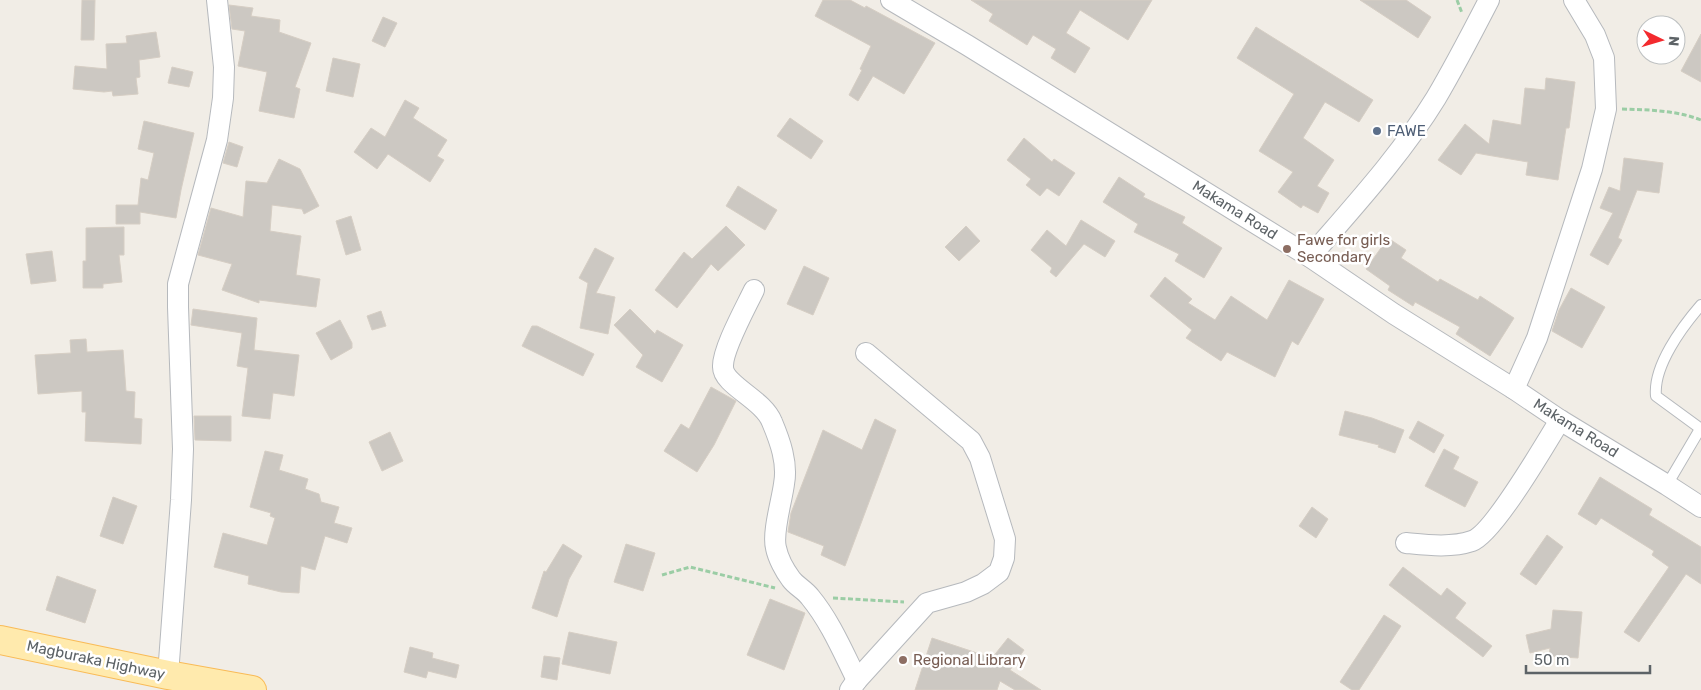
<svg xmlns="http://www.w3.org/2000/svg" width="1701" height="690" font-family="Rubik,sans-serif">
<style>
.building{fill:#ccc8c2;stroke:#d6cec4}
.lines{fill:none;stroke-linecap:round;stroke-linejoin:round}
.service-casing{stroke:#b6b9bd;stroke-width:12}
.minor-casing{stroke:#b6b9bd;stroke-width:22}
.primary-casing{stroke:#f9bb57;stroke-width:30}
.path{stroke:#9bcda5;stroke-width:3;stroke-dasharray:5 2.5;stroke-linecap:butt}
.service{stroke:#fff;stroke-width:10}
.minor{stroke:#fff;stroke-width:20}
.primary{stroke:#ffeaad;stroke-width:28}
.service-dot{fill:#5c6f8a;stroke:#fff;stroke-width:2}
.education-dot{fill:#8d6e63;stroke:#fff;stroke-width:2}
.labels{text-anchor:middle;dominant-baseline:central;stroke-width:5;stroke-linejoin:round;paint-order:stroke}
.service-label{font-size:15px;fill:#4e5e75;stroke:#fff;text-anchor:start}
.street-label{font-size:15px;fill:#5d6367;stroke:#fff}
.education-label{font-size:15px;fill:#785e54;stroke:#fff;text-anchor:start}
</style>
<rect width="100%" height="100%" fill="#f1ede6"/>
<g class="building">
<polygon points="82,0 95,0 94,40 81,40"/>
<polygon points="823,0 850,0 865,8 866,6 935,43 904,94 873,76 858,101 849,95 862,70 860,69 871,46 815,16"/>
<polygon points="971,0 1152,0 1128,40 1080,10 1066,33 1090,48 1075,73 1051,58 1056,49 1033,35 1027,45 989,21 993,14"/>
<polygon points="1360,0 1406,0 1431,17 1418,38"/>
<polygon points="229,5 253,8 251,16 280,20 279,32 311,43 295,87 300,89 294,118 259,111 267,72 238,66 245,31 232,29"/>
<polygon points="383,17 397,23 385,47 372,41"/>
<polygon points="1256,27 1373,100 1359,122 1325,102 1303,138 1334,160 1317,186 1329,193 1318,213 1303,205 1301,208 1278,192 1293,172 1259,151 1294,94 1237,58"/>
<polygon points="156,32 160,57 139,60 140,77 136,78 138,94 113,96 112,91 104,92 73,89 75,66 107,69 106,44 127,43 126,36"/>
<polygon points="1701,34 1701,82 1681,71"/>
<polygon points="333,58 360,64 353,97 326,91"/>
<polygon points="172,67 193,72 189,87 168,83"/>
<polygon points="1546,78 1575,82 1569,128 1566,128 1558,180 1526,175 1528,162 1487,155 1476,153 1461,175 1438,160 1465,124 1489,144 1493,120 1521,125 1525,88 1545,90"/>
<polygon points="405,100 419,108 413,118 447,140 437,156 444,160 430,182 388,154 377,169 354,152 371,128 385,137"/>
<polygon points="790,118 823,141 811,159 777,136"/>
<polygon points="144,121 194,133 181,190 176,218 140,212 140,224 116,224 116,205 138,205 141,178 148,180 154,153 138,149"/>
<polygon points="1024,138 1052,162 1054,159 1075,173 1059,196 1047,188 1040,196 1026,185 1031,179 1007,160"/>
<polygon points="229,142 243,147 237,167 223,163"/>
<polygon points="1624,158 1663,163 1659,193 1637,190 1618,238 1622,240 1608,265 1590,255 1613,213 1600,208 1609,187 1620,191"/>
<polygon points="279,159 300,169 319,206 304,214 302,209 272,205 270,231 301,236 296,275 320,279 316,307 259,300 259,303 222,290 232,264 198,255 211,208 243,217 246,181 267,183"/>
<polygon points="1119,177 1145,194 1143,197 1185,217 1182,223 1222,248 1204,278 1175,261 1179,254 1134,232 1138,224 1103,202"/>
<polygon points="738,186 777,210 765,230 726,206"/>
<polygon points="351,216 361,250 346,255 336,221"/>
<polygon points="1081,220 1115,241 1105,257 1084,244 1056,277 1050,272 1052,268 1031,250 1047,230 1066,246"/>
<polygon points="726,226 745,245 718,271 711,264 677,308 655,290 684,252 692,259"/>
<polygon points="966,226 980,241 959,261 945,247"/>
<polygon points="124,227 124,255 119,255 122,282 103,284 103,288 83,288 83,261 86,261 86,228"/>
<polygon points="1388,238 1406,250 1401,258 1438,282 1440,279 1478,300 1480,296 1514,318 1490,356 1456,334 1460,327 1415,302 1413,306 1388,290 1390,286 1366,269"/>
<polygon points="595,248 614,258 596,293 615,297 608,334 580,328 588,283 579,278"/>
<polygon points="52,251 56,281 31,284 26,254"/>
<polygon points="804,266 829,278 813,315 787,304"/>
<polygon points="1165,277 1192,299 1188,303 1215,320 1231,296 1267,320 1289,280 1324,299 1298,345 1292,341 1275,377 1227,352 1221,361 1186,338 1192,330 1150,296"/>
<polygon points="1571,288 1605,307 1582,348 1552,331 1559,310"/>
<polygon points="193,309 257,318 254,350 299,355 294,396 273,393 270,419 242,416 248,368 237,366 242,333 191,325"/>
<polygon points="630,309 655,334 657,330 683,345 662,382 636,367 643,355 614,325"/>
<polygon points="381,311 386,326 372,330 367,316"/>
<polygon points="340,320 352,343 352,348 331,360 316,333"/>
<polygon points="532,326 537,326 594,354 583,376 522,346"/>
<polygon points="86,339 87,352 123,350 126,391 135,392 134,418 142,419 141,444 85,441 86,412 82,412 82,391 38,394 35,355 71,353 70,340"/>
<polygon points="711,387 736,401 714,445 697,472 664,451 681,424 689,429"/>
<polygon points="1345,411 1372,418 1404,430 1395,453 1378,447 1379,445 1339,435"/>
<polygon points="194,416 231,416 231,441 195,440"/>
<polygon points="875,419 896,430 845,566 821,555 824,546 788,532 791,513 823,430 862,450"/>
<polygon points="1418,421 1444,435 1434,453 1409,438"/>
<polygon points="390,432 403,461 382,471 369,442"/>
<polygon points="1444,449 1459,457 1453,469 1478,482 1465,507 1425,486"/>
<polygon points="265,451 283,455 279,470 308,479 305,489 319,494 321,502 339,507 334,523 352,528 347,543 325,536 315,570 301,566 299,593 281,592 248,584 249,576 214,567 223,533 267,545 275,518 270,516 271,513 250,507"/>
<polygon points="1600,477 1652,509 1649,515 1701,547 1701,584 1686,574 1639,642 1624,632 1669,567 1652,555 1654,551 1601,518 1596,525 1578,514"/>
<polygon points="113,497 137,506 123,544 100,536"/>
<polygon points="1312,507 1328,519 1316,538 1299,526"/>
<polygon points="1547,535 1563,547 1536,585 1520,574"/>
<polygon points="563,544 582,556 569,579 557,617 532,608 544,571 546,572"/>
<polygon points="626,544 655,553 643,591 614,582"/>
<polygon points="1403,567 1441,596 1447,588 1466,603 1455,618 1492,646 1483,657 1389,585"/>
<polygon points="57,576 96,590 85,623 46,610"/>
<polygon points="770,599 805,613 784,670 747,655"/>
<polygon points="1553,610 1582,612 1578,658 1549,656 1550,648 1530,653 1526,635 1551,629"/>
<polygon points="1384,615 1401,626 1359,690 1352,690 1340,682"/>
<polygon points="569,632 617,642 610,674 562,664"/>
<polygon points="932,638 992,658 1008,638 1024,650 1010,670 1041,690 1015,690 1000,681 997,690 915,690"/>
<polygon points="410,647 433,653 432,658 459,665 456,678 428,671 426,678 404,672"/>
<polygon points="544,656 560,658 557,680 541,677"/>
</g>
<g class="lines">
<g class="service-casing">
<g id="service">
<path d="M1701,305c-19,22 -48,61 -45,91l45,33"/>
<polyline points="1667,485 1700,429"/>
</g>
</g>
<g class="minor-casing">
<g id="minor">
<polyline points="891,0 967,45 1310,257 1394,314 1514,389 1560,420 1667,485 1701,507"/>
<path d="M1310,257c44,-51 91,-102 126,-159 19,-32 36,-65 53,-98"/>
<path d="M754,290c-8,17 -32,60 -31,77 0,18 40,32 49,55 8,19 16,41 12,62 -2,16 -12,49 -8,64 2,10 9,23 15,31 5,7 14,11 19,18 20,24 33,55 47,83"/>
<polyline points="1514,389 1537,338 1592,169 1606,109 1604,58 1595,35 1574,0"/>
<path d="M1406,543c21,2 45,5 66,-2 21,-7 74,-98 88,-121"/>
<polyline points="168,675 181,500 183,449 178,307 178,284 217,140 223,98 224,67 217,0"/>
<polyline points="850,690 857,680 927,603 966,592 983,584 999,572 1004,558 1005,539 980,458 971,441 866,353"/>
</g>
</g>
<g class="primary-casing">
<polyline id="primary" points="0,640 168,675 252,690"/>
</g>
<g class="path">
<polyline points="1457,0 1462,13"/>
<path d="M1622,109c27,1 53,1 79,11"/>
<polyline points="662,575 690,567 775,588"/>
<polyline points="833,598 904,602"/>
</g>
<use href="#service" class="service"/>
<use href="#minor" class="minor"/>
<use href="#primary" class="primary"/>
</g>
<circle class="service-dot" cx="1377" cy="131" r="5"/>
<g class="education-dot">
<circle cx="1287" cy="249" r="5"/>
<circle cx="903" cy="660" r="5"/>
</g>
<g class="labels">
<g class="service-label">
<text x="1387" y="131">FAWE</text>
</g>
<g class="street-label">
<text transform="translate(1235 210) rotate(32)">Makama Road</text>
<text transform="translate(1576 428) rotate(32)">Makama Road</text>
<text transform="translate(96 660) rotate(12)">Magburaka Highway</text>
</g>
<g class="education-label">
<text x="1297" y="240">Fawe for girls<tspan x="1297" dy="17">Secondary</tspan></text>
<text x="913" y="660">Regional Library</text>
</g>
</g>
<g transform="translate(1661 40) rotate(95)"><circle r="24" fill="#ffffff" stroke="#bec1c2"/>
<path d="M0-4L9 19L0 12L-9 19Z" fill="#f32a2e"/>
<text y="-8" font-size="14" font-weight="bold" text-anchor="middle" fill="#5d6367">N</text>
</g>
<path d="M1526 665v8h124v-8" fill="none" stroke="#5d6367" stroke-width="2.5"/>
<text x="1534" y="665" font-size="15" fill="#5d6367" stroke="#ffffff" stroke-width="4" paint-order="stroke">50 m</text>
</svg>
